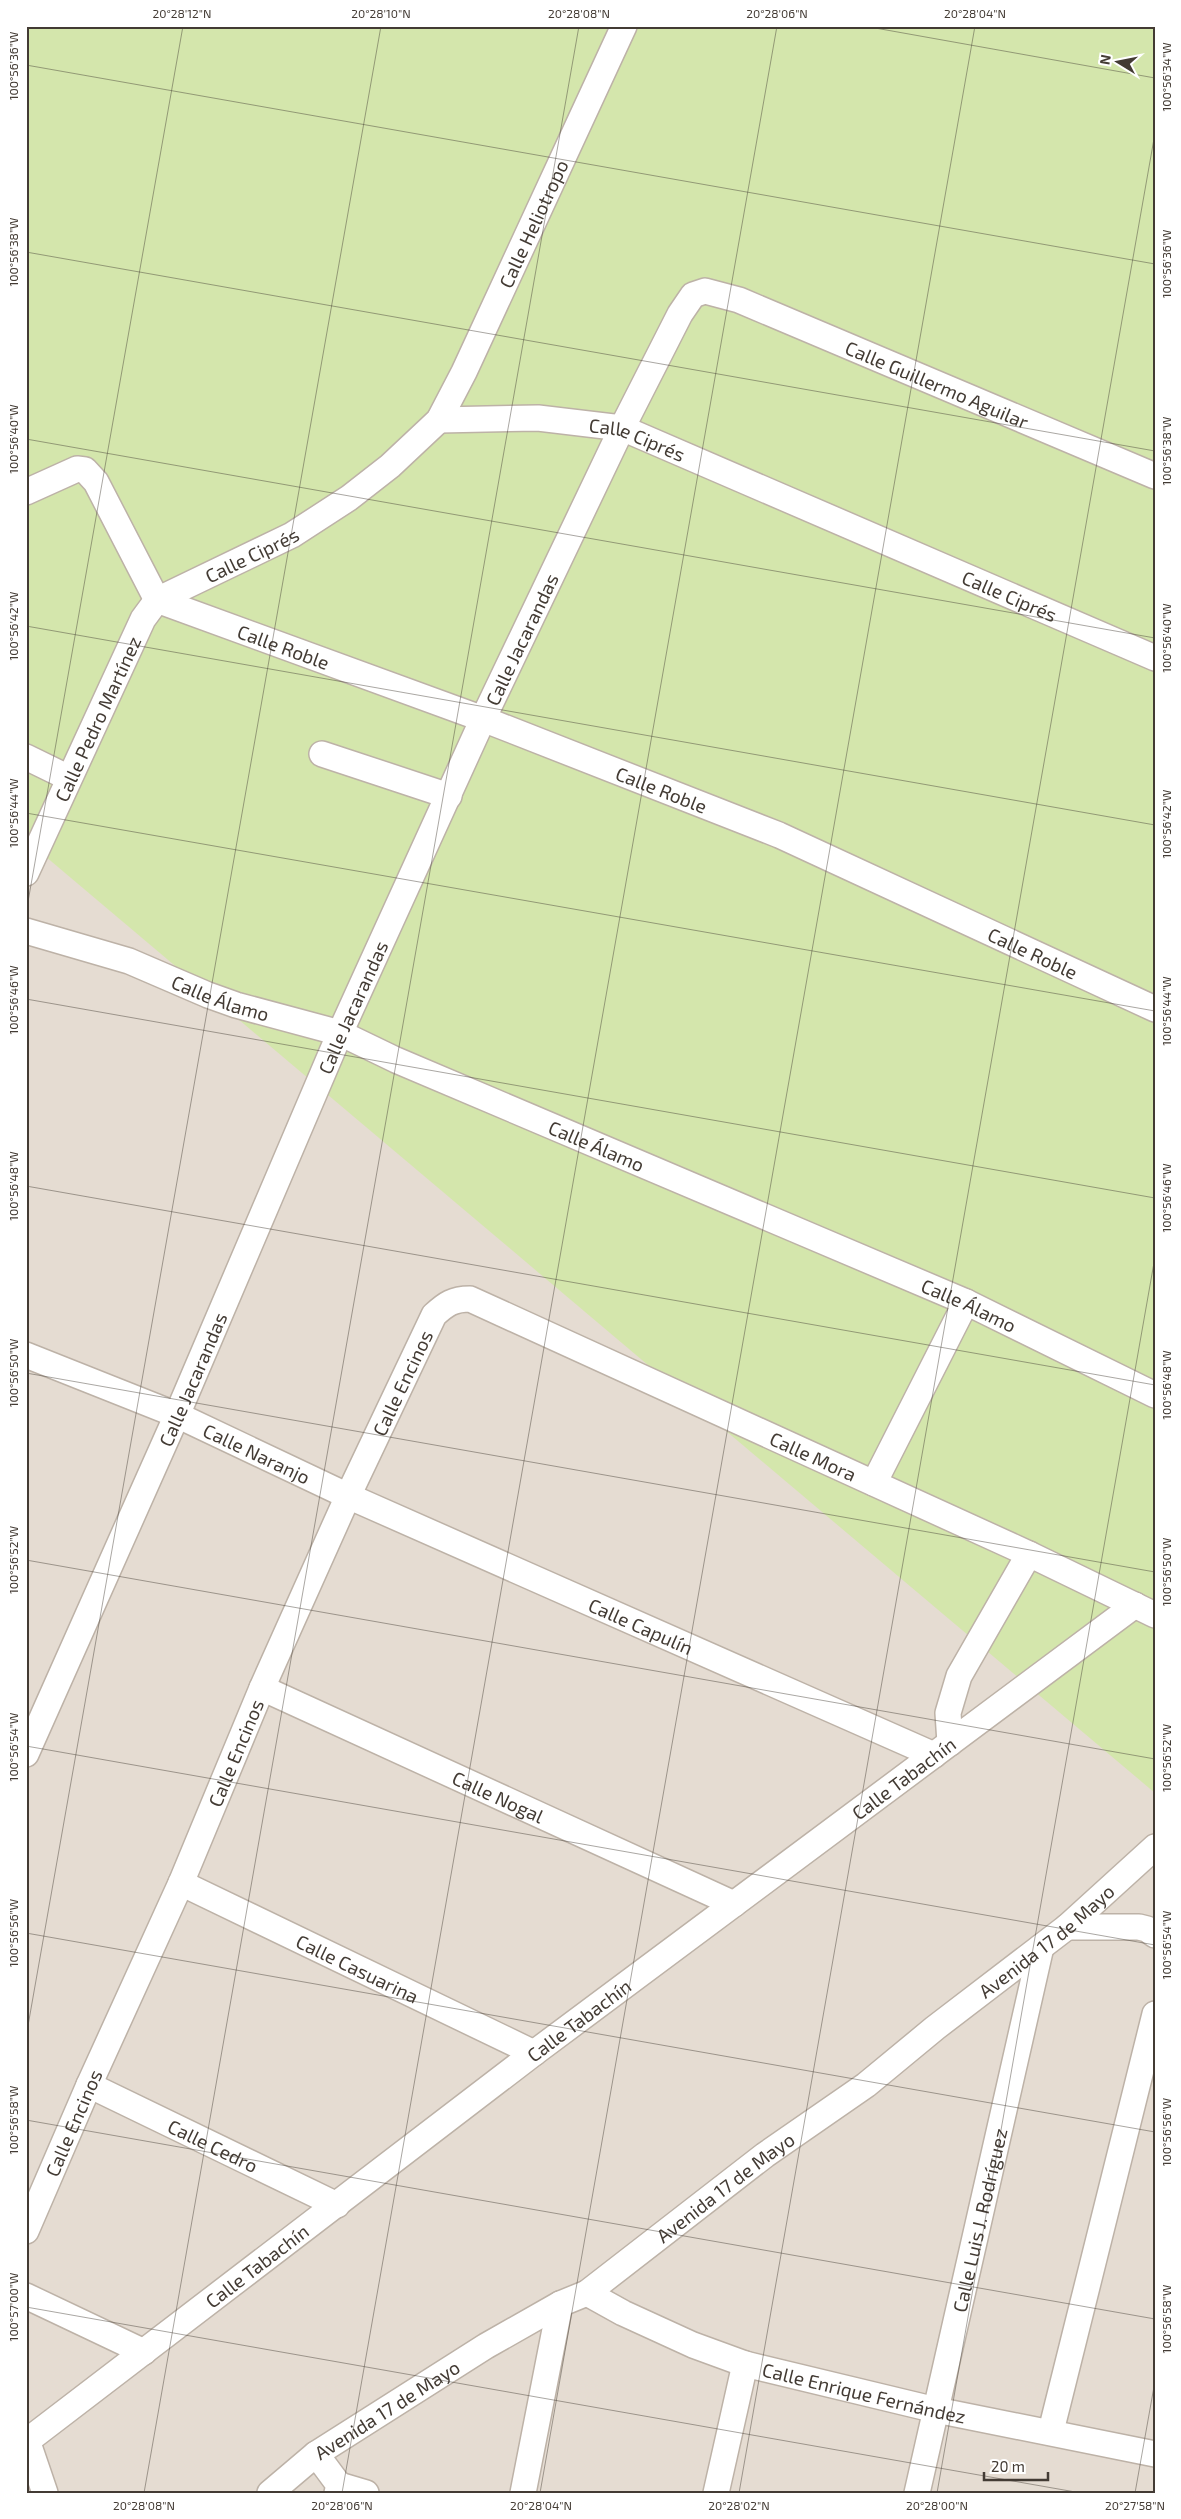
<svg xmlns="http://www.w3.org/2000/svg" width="1181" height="2519" font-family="'Exo 2',sans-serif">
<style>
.residential{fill:#e5dcd2}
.green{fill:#d4e6ac}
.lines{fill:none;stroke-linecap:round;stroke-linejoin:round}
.minor-casing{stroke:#bdb2a7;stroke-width:28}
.minor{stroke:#fff;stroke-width:25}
.ticks{fill:none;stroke:#433b34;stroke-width:1;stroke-opacity:0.45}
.labels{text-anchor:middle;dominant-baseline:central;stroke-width:4;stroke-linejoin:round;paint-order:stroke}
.street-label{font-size:19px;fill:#433b34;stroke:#fff}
.neatline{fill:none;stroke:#433b34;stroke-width:2}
.ticks-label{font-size:12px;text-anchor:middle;fill:#433b34}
</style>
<rect width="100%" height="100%" fill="#f2ebe4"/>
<polygon class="residential" points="1155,329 1155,2493 26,2493 26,343"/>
<polygon class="green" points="26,26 1155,26 1155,1793 26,840"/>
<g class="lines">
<g class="minor-casing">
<g id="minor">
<path id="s1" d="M439,420l99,-2 84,10 533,230"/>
<path id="s2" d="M26,492l51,-23 8,1 11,12 61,118 326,119 296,116 376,174"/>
<polyline points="322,754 449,796"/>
<polyline points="26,757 69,778"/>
<path id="s3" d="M26,873l117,-254 14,-19 135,-65 57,-37 41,-32 49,-46 25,-48 160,-346"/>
<path id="s4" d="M26,931l103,30 79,34 28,10 104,28 56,27 570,242 189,93"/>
<path id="s5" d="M26,1355l151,60 171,81 586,259"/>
<polyline points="874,1483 966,1302"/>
<path id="s6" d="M262,1688l472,216"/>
<polyline points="950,1743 948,1713 959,1676 1029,1554"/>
<path id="s7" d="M26,1754l151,-339 163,-382 143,-314 139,-291 58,-114 13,-19 12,-4 34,9 416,176"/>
<path id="s8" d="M181,1883l353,170"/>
<polyline points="1067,1927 1139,1927 1147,1929 1155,1935"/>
<path id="s9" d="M89,2085l248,120"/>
<path id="s10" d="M26,2231l63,-146 92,-202 81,-195 86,-192 86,-181c12,-11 19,-16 36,-16l559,255 126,61"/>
<path id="s11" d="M587,2293l36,20 70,32 52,19 191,46 219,44"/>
<polyline points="26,2296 144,2352"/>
<polyline points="1051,2431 1155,2014"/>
<polyline points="26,2437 45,2493"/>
<path id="s12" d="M27,2441l507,-388 601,-448"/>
<polyline points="316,2454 339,2485 337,2493"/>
<polyline points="339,2485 366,2493"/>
<path id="s13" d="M270,2493l46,-39 170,-108 74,-42 27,-11 178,-138 101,-70 69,-57 132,-101 88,-80"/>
<polyline points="523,2493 560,2304"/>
<polyline points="716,2493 745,2364"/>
<path id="s14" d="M917,2493l124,-546"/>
</g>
</g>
<use href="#minor" class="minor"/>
</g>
<path class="ticks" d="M864,26l291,52M26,65l1129,199M26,252l1129,199M26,439l1129,199M26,626l1129,199M26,813l1129,198M26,913l157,-887M26,999l1129,199M26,1186l1129,199M26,1373l1129,199M26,1560l1129,199M26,1746l1129,199M26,1933l1129,199M26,2037l355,-2011M26,2120l1129,199M26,2307l1055,186M144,2493l435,-2467M342,2493l435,-2467M540,2493l435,-2467M739,2493l416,-2360M937,2493l218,-1236M1135,2493l20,-112"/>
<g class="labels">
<g class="street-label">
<text stroke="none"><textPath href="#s3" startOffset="858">Calle Heliotropo</textPath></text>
<text stroke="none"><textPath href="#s7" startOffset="1868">Calle Guillermo Aguilar</textPath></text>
<text stroke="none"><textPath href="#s1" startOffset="201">Calle Ciprés</textPath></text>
<text stroke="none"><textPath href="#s3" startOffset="408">Calle Ciprés</textPath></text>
<text stroke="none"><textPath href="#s1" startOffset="606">Calle Ciprés</textPath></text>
<text stroke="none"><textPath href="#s7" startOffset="1220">Calle Jacarandas</textPath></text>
<text stroke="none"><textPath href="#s2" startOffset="348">Calle Roble</textPath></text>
<text stroke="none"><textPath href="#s3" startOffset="170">Calle Pedro Martínez</textPath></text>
<text stroke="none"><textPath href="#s2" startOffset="752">Calle Roble</textPath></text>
<text stroke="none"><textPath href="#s2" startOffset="1158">Calle Roble</textPath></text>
<text stroke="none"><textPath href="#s4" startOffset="206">Calle Álamo</textPath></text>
<text stroke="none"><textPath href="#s7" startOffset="815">Calle Jacarandas</textPath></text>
<text stroke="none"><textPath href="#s4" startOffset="611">Calle Álamo</textPath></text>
<text stroke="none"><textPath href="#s4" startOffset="1016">Calle Álamo</textPath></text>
<text stroke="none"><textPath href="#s7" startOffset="410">Calle Jacarandas</textPath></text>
<text stroke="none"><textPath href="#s10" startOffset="928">Calle Encinos</textPath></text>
<text stroke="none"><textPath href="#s5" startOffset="251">Calle Naranjo</textPath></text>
<text stroke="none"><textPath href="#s10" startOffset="1421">Calle Mora</textPath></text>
<text stroke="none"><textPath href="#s5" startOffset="672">Calle Capulín</textPath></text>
<text stroke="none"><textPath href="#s10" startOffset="522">Calle Encinos</textPath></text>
<text stroke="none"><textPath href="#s12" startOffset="1099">Calle Tabachín</textPath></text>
<text stroke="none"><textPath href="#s6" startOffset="260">Calle Nogal</textPath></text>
<text stroke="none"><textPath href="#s13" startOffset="955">Avenida 17 de Mayo</textPath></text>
<text stroke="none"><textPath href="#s8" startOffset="196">Calle Casuarina</textPath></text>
<text stroke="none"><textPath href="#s12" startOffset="694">Calle Tabachín</textPath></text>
<text stroke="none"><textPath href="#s10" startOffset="118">Calle Encinos</textPath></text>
<text stroke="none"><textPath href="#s9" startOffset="138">Calle Cedro</textPath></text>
<text stroke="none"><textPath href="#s13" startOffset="550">Avenida 17 de Mayo</textPath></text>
<text stroke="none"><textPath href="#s14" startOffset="280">Calle Luis J. Rodríguez</textPath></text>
<text stroke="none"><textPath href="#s12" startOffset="289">Calle Tabachín</textPath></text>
<text stroke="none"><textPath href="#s11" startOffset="296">Calle Enrique Fernández</textPath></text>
<text stroke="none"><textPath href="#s13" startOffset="144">Avenida 17 de Mayo</textPath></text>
</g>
</g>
<rect width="1181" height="2519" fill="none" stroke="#ffffff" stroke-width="55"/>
<g transform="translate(1118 62) rotate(280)" stroke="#ffffff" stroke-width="4" paint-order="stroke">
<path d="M0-4L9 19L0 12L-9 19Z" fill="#433b34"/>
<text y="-8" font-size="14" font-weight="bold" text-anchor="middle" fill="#433b34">N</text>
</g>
<path d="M984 2472v8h64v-8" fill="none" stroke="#433b34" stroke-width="2.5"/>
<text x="991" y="2472" font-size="15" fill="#433b34" stroke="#ffffff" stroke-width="4" paint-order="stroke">20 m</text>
<rect x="28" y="28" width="1126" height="2464" class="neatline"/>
<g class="ticks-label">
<text x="182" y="18">20°28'12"N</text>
<text x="381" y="18">20°28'10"N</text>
<text x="579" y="18">20°28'08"N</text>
<text x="777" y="18">20°28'06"N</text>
<text x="975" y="18">20°28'04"N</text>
<text transform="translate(14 66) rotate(-90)" y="4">100°56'36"W</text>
<text transform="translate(1167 77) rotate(-90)" y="4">100°56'34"W</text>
<text transform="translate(14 252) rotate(-90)" y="4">100°56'38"W</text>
<text transform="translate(1167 264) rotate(-90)" y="4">100°56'36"W</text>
<text transform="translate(14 439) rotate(-90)" y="4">100°56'40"W</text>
<text transform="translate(1167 451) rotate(-90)" y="4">100°56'38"W</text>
<text transform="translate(14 626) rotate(-90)" y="4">100°56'42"W</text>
<text transform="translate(1167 638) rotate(-90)" y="4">100°56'40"W</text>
<text transform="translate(14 813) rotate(-90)" y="4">100°56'44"W</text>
<text transform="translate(1167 824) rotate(-90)" y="4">100°56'42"W</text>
<text transform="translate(14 1000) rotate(-90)" y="4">100°56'46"W</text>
<text transform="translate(1167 1011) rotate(-90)" y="4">100°56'44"W</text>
<text transform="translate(14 1186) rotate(-90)" y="4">100°56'48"W</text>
<text transform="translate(1167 1198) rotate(-90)" y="4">100°56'46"W</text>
<text transform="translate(14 1373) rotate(-90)" y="4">100°56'50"W</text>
<text transform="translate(1167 1385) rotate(-90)" y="4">100°56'48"W</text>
<text transform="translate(14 1560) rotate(-90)" y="4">100°56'52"W</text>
<text transform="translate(1167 1572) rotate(-90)" y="4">100°56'50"W</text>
<text transform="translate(14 1747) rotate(-90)" y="4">100°56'54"W</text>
<text transform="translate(1167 1758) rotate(-90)" y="4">100°56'52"W</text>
<text transform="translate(14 1933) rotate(-90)" y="4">100°56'56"W</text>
<text transform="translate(1167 1945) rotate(-90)" y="4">100°56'54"W</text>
<text transform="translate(14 2120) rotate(-90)" y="4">100°56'58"W</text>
<text transform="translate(1167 2132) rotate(-90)" y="4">100°56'56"W</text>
<text transform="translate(14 2307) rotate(-90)" y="4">100°57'00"W</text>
<text transform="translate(1167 2319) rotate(-90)" y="4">100°56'58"W</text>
<text x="144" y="2510">20°28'08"N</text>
<text x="342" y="2510">20°28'06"N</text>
<text x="541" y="2510">20°28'04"N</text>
<text x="739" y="2510">20°28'02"N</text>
<text x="937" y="2510">20°28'00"N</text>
<text x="1135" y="2510">20°27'58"N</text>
</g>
</svg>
